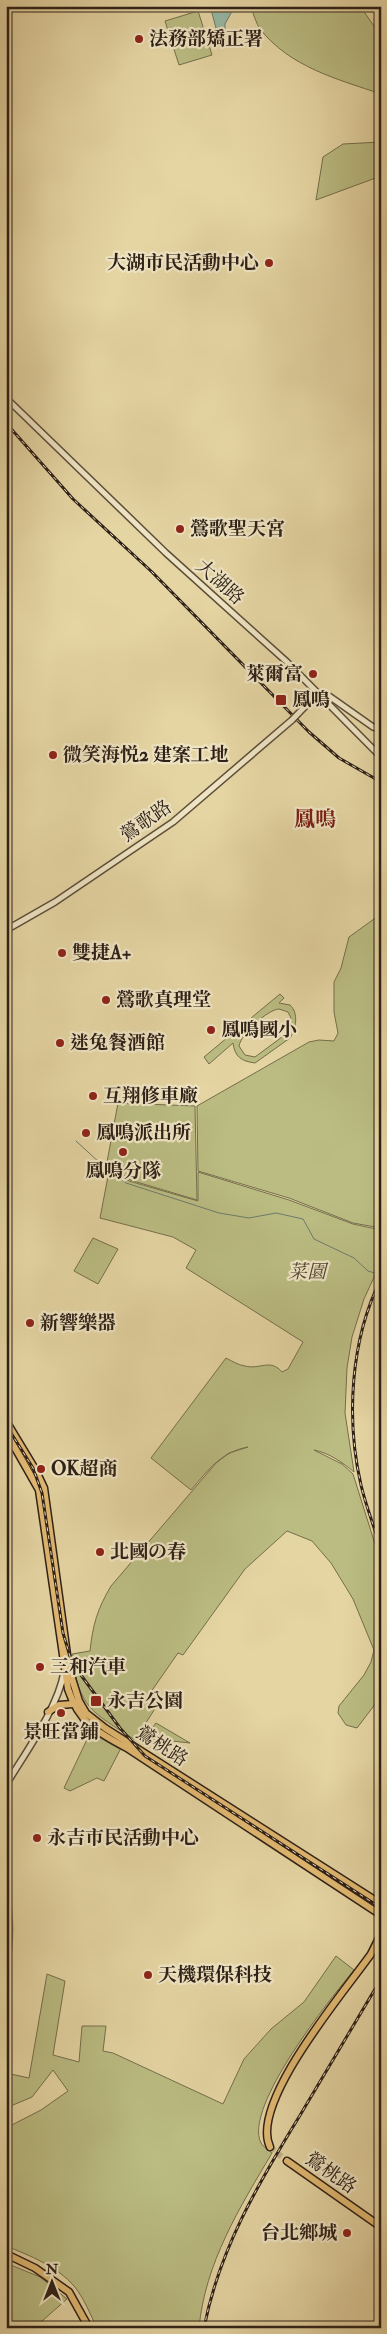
<svg xmlns="http://www.w3.org/2000/svg" width="387" height="2334" font-family="'IM FELL Double Pica','Noto Serif TC','Noto Serif JP',serif">
<style>
.green{fill:#babc82;stroke:#746e4c;fill-rule:evenodd}
.water{fill:#96b9a5;stroke:#6c7c6c}
.lines{fill:none;stroke-linecap:round;stroke-linejoin:round}
.stream{stroke:#6c7c6c;stroke-width:1}
.major-tunnel{stroke:#c0b187;stroke-width:6;stroke-dasharray:6 3;stroke-linecap:butt}
.minor-casing{stroke:#5c4d3a;stroke-width:8}
.major-casing{stroke:#2e2017;stroke-width:9}
.minor{stroke:#eee4c3;stroke-width:5}
.major{stroke:#e2ba72;stroke-width:6}
.rail-casing{stroke:#2e2017;stroke-width:3}
.rail{stroke:#eee4c3;stroke-width:1;stroke-dasharray:4;stroke-linecap:butt}
.minor-bridge-casing{stroke:#5c4d3a;stroke-width:8;stroke-linecap:butt}
.minor-bridge{stroke:#eee4c3;stroke-width:5}
.poi-dot{fill:#8f2418;stroke:#eee4c3;stroke-width:2}
.labels{text-anchor:middle;dominant-baseline:central;stroke-width:4.5;stroke-linejoin:round;paint-order:stroke}
.poi-label{font-size:19px;font-weight:bold;fill:#2e2017;stroke:#eee4c3;text-anchor:start}
.street-label{font-size:19px;fill:#2e2017;stroke:#eee4c3}
.park-label{font-size:19px;font-style:italic;fill:#514732;stroke:#eee4c3}
.quarter-label{font-size:21px;font-weight:bold;fill:#7a1f14;stroke:#eee4c3}
</style>
<rect width="100%" height="100%" fill="#e5d5a3"/>
<filter id="stains"><feTurbulence type="fractalNoise" baseFrequency=".004" numOctaves="4"/><feColorMatrix values="0 0 0 0 .2 0 0 0 0 .09 0 0 0 0 .02 0 0 0 .5 -.17"/></filter>
<radialGradient id="worn" r=".72"><stop offset=".6" stop-color="#630" stop-opacity="0"/><stop offset="1" stop-color="#630" stop-opacity=".3"/></radialGradient>
<g class="green">
<path d="M254,6h106l16,23 5,-2v67c-44,-15 -91,-27 -121,-65 -4,-6 -6,-14 -9,-21z"/>
<polygon points="198,11 212,55 179,65 165,21"/>
<polygon points="381,142 381,176 316,200 323,157 343,144"/>
<polygon points="381,914 381,1228 353,1223 289,1198 198,1171 197,1106 309,1042 319,1040 334,1041 338,1033 334,1012 334,982 341,968 349,937"/>
<path d="M280,994l4,4 -5,5 11,2c9,8 6,24 0,33l-35,25c-14,-2 -20,-6 -22,-20l-24,21 -5,-7zM279,1009l9,3 3,6 -5,16 -31,23 -10,-2 -6,-9c2,-12 28,-36 40,-37z"/>
<polygon points="118,1103 195,1106 197,1200 130,1180 107,1162"/>
<path d="M110,1166l19,15 69,20v-29l91,28 64,24 28,6v32l-17,37 -12,38 -5,31 -2,45 9,59c-12,-10 -25,-19 -40,-22l28,14 11,10 28,89v140h-5l-19,25 -11,-3 -8,-12 1,-7 25,-31 7,-13 3,-12 -21,-51 -22,-36 -19,-22 -25,-10 -42,38 -62,86 -5,-2 -32,46 10,8 -21,33c-44,-29 -56,-31 -63,-86l18,-3c3,-27 7,-41 21,-65l105,-123 13,-10 19,-6c-27,5 -40,23 -57,43l-40,-32 75,-100c6,3 12,7 19,8 15,4 25,-8 37,6l6,-3 15,-27 -117,-74 10,-18 -23,-13 -73,-19z"/>
<polygon points="93,1238 118,1249 98,1284 74,1271"/>
<polygon points="156,1723 190,1743 145,1738"/>
<polygon points="91,1731 121,1748 104,1781 97,1778 70,1791 64,1788"/>
<path d="M336,1956l18,14c-23,28 -111,137 -93,173 2,4 8,7 11,10 -32,54 -67,110 -73,175h-102c-7,-14 -13,-30 -23,-42 -16,-19 -45,-31 -68,-40v-118l35,-18 27,-19 -15,-21 -21,27 -26,11v-35l23,5 18,-104 18,7 -12,74 26,7 3,-36h24l-3,25 10,2 110,51 21,-45 27,-30 33,-27z"/>
<polygon points="6,2263 40,2277 67,2299 34,2328 6,2328"/>
</g>
<polygon class="water" points="210,6 235,6 225,24 225,38 219,39"/>
<g class="lines">
<g class="stream">
<polyline points="76,1141 100,1163"/>
<polyline points="107,1168 126,1183 219,1213 249,1218 276,1213 303,1219 314,1239 354,1258 368,1271 378,1274"/>
</g>
<polyline class="major-tunnel" points="270,2147 287,2161"/>
<g class="minor-casing">
<g id="minor">
<polyline points="6,398 166,553 287,662 381,757"/>
<polyline points="317,694 329,696 373,727 381,729"/>
<polyline points="6,930 55,902 173,822 292,720"/>
<path d="M6,1785c19,-32 52,-77 58,-113"/>
<path d="M6,1890c4,26 5,50 0,76"/>
</g>
</g>
<g class="major-casing">
<g id="major">
<polyline points="6,1421 35,1469 44,1488 69,1669 79,1701 86,1713 105,1728 381,1904"/>
<path d="M6,1432l33,58 29,199c11,33 28,43 59,59l254,167"/>
<polyline points="48,1712 59,1705 73,1704"/>
<path d="M270,2147c-21,-44 75,-156 101,-193l10,-20"/>
<polyline points="287,2161 381,2227"/>
<polyline points="6,2254 35,2268 69,2292 89,2328"/>
</g>
</g>
<use href="#minor" class="minor"/>
<use href="#major" class="major"/>
<g class="rail-casing">
<g id="rail">
<polyline points="6,423 73,499 152,572 309,732 339,758 381,782"/>
<path d="M381,1279c-31,61 -35,141 -20,206 5,21 13,42 20,63"/>
<polyline points="6,1425 33,1468 42,1493 63,1633 72,1663 120,1728 145,1756 381,1908"/>
<path d="M204,2328c15,-78 54,-144 95,-211 27,-46 55,-92 82,-138"/>
</g>
</g>
<use href="#rail" class="rail"/>
<g class="minor-bridge-casing">
<polyline id="minor-bridge" points="292,720 317,694"/>
</g>
<use href="#minor-bridge" class="minor-bridge"/>
</g>
<g class="poi-dot">
<circle cx="139" cy="39" r="5"/>
<circle cx="269" cy="263" r="5"/>
<circle cx="180" cy="529" r="5"/>
<circle cx="313" cy="674" r="5"/>
<rect x="275" y="694" width="12" height="12" rx="2.5"/>
<circle cx="53" cy="755" r="5"/>
<circle cx="62" cy="953" r="5"/>
<circle cx="106" cy="1000" r="5"/>
<circle cx="211" cy="1030" r="5"/>
<circle cx="60" cy="1043" r="5"/>
<circle cx="93" cy="1096" r="5"/>
<circle cx="86" cy="1133" r="5"/>
<circle cx="123" cy="1152" r="5"/>
<circle cx="30" cy="1323" r="5"/>
<circle cx="41" cy="1469" r="5"/>
<circle cx="100" cy="1552" r="5"/>
<circle cx="40" cy="1667" r="5"/>
<rect x="90" y="1695" width="12" height="12" rx="2.5"/>
<circle cx="61" cy="1713" r="5"/>
<circle cx="37" cy="1838" r="5"/>
<circle cx="148" cy="1975" r="5"/>
<circle cx="347" cy="2233" r="5"/>
</g>
<g class="labels">
<g class="poi-label">
<text x="149" y="39">法務部矯正署</text>
<text x="259" y="263" text-anchor="end">大湖市民活動中心</text>
<text x="190" y="529">鶯歌聖天宮</text>
<text x="303" y="674" text-anchor="end">萊爾富</text>
<text x="292" y="700">鳳鳴</text>
<text x="63" y="755">微笑海悦2 建案工地</text>
<text x="72" y="953">雙捷A+</text>
<text x="116" y="1000">鶯歌真理堂</text>
<text x="221" y="1030">鳳鳴國小</text>
<text x="70" y="1043">迷兔餐酒館</text>
<text x="103" y="1096">互翔修車廠</text>
<text x="96" y="1133">鳳鳴派出所</text>
<text x="123" y="1171" text-anchor="middle">鳳鳴分隊</text>
<text x="40" y="1323">新響樂器</text>
<text x="51" y="1469">OK超商</text>
<text x="110" y="1552">北國の春</text>
<text x="50" y="1667">三和汽車</text>
<text x="107" y="1701">永吉公園</text>
<text x="61" y="1732" text-anchor="middle">景旺當鋪</text>
<text x="47" y="1838">永吉市民活動中心</text>
<text x="158" y="1975">天機環保科技</text>
<text x="337" y="2233" text-anchor="end">台北鄉城</text>
</g>
<g class="street-label">
<text transform="translate(220 582) rotate(42)">大湖路</text>
<text transform="translate(146 821) rotate(-35)">鶯歌路</text>
<text transform="translate(162 1746) rotate(33)">鶯桃路</text>
<text transform="translate(331 2173) rotate(35)">鶯桃路</text>
</g>
<g class="park-label">
<text x="307" y="1272">菜園</text>
</g>
<g class="quarter-label">
<text x="315" y="819">鳳鳴</text>
</g>
</g>
<rect width="387" height="2334" fill="none" stroke="#e5d5a3" stroke-width="25"/>
<rect x="8" y="8" width="372" height="2319" fill="none" stroke="#2e2017" stroke-width="2.5"/>
<rect x="12" y="12" width="362" height="2309" fill="none" stroke="#2e2017"/>
<g transform="translate(52 2282)" stroke="#eee4c3" stroke-width="4" paint-order="stroke">
<path d="M0-4L9 19L0 12L-9 19Z" fill="#2e2017"/>
<text y="-8" font-size="14" font-weight="bold" text-anchor="middle" fill="#2e2017">N</text>
</g>
<rect width="100%" height="100%" filter="url(#stains)"/>
<rect width="100%" height="100%" fill="url(#worn)"/>
</svg>
